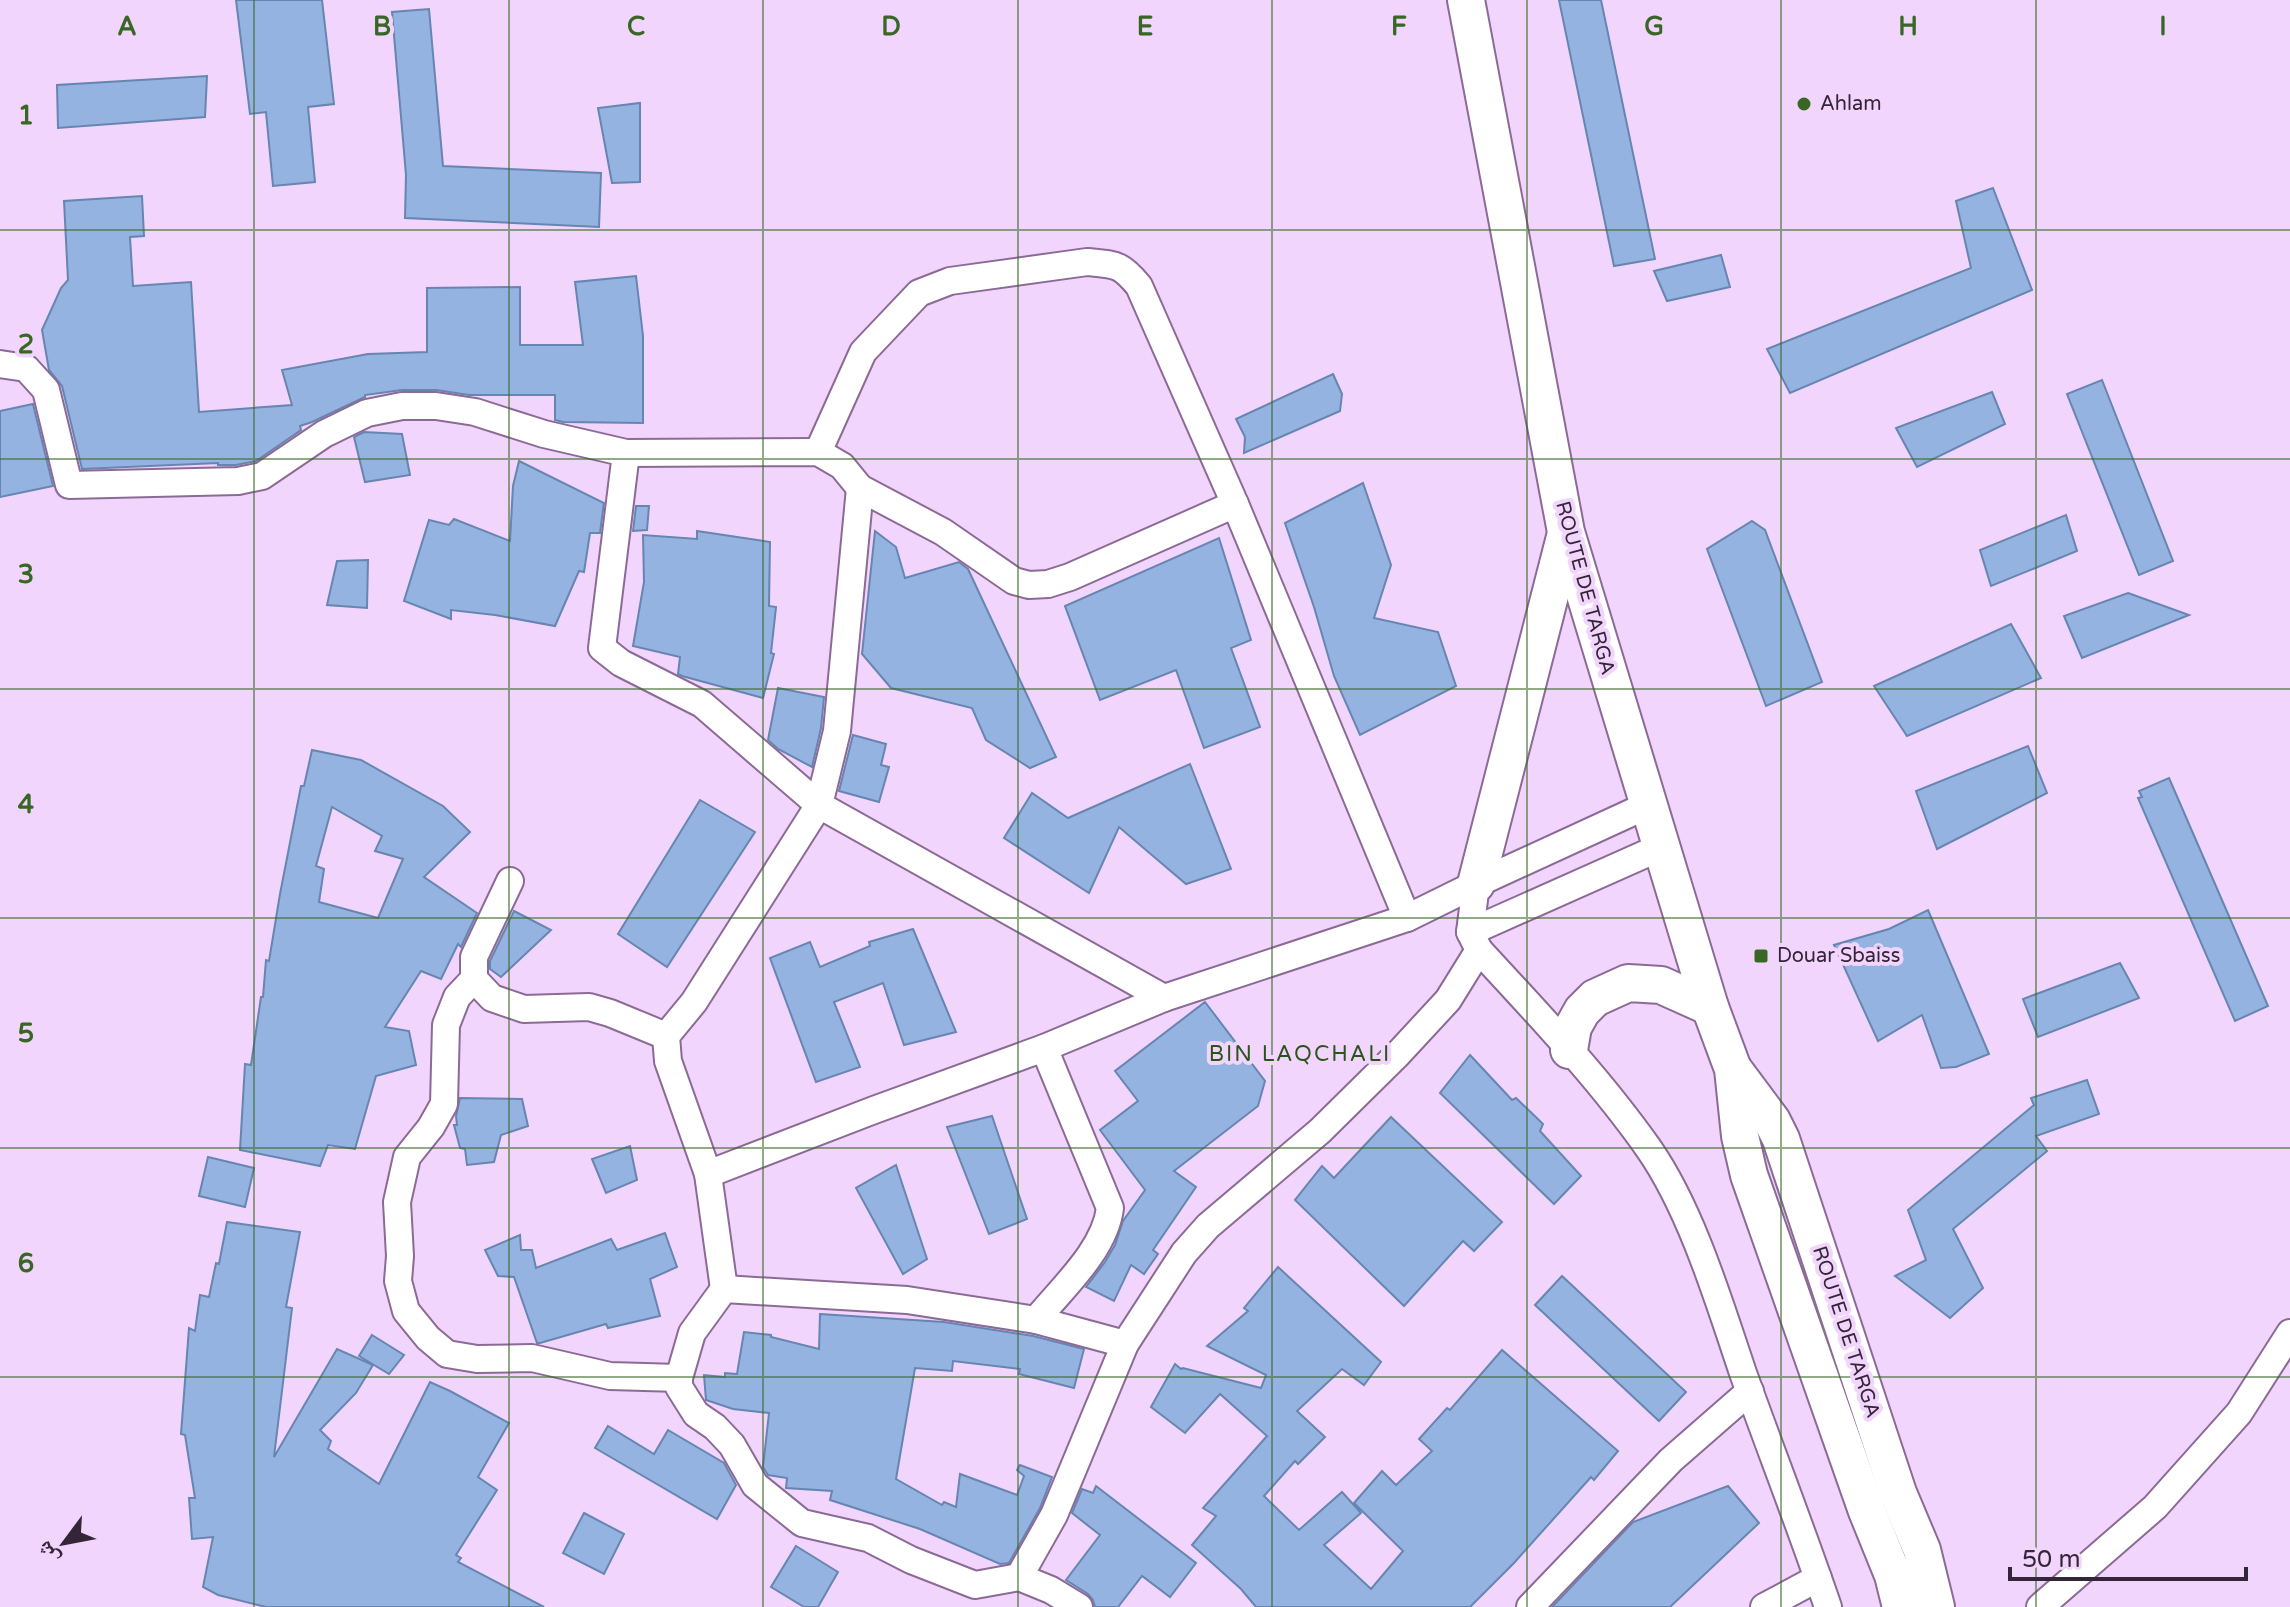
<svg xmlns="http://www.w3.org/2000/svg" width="2290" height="1607" font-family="'Varela Round','Noto Naskh Arabic',sans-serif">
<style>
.building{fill:#94b3e1;stroke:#6785b1;stroke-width:2;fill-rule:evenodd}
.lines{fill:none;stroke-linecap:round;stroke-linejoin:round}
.minor-casing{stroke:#8b6b96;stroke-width:30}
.secondary-casing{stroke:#8b6b96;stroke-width:40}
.minor{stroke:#fff;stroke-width:26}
.secondary{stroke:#fff;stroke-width:36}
.grid{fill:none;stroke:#386625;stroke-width:2;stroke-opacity:0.55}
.poi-dot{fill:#386625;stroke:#f2d5fc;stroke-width:3}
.labels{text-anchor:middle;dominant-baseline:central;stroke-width:8;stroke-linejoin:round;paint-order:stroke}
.poi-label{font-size:20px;fill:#342638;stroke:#f2d5fc;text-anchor:start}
.street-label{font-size:20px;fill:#342638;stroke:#f2d5fc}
.neighbourhood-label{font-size:22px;letter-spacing:2px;fill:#2a5419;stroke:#f2d5fc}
.grid-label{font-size:26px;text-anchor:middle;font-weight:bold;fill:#386625;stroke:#f2d5fc;stroke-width:8;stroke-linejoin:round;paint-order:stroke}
</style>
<rect width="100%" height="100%" fill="#f2d5fc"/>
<g class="building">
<polygon points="236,0 322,0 334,104 308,107 315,182 273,186 266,112 250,114"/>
<polygon points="1559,0 1601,0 1655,259 1614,266"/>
<polygon points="429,9 443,166 601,173 599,227 405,218 406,175 392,12"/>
<polygon points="207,76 205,117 58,128 57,85"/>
<polygon points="640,103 640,182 612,183 598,108"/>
<polygon points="1993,188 2032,290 1790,393 1767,349 1971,268 1956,201"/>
<polygon points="142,196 144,236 130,237 133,286 191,282 199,412 292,405 282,370 368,354 427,352 427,288 520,287 520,345 583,345 575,282 636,276 643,336 643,423 563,422 555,420 555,395 469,395 436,390 402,390 365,395 365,397 312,422 300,426 301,430 256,461 236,465 218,465 218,463 82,469 62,386 49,370 42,330 61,288 68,280 64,201"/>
<polygon points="1721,255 1730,287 1667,301 1654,271"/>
<polygon points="1333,374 1342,394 1340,411 1244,453 1245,437 1236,419"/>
<polygon points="2102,380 2173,561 2139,575 2067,394"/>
<polygon points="1992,392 2005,424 1917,467 1896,428"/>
<polygon points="33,404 53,486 0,497 0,411"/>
<polygon points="364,432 402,434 410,475 365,482 354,437"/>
<polygon points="519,461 604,503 600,533 590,533 584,572 579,571 555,626 495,615 451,610 451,619 404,601 429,520 449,525 454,519 510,541 513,486"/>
<polygon points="1363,483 1391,565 1374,618 1438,632 1456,686 1360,735 1334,676 1314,607 1285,523"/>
<polygon points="636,506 649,506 647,530 633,531"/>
<polygon points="2066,515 2077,551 1991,586 1980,550"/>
<polygon points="1752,521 1765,530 1822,682 1766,706 1707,549"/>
<polygon points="697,531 770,542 769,606 776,607 771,653 774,654 763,698 682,676 678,674 680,657 633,646 644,582 643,535 697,539"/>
<polygon points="875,531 896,547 905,578 959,562 968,569 1056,757 1030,768 986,740 972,708 891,688 862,654"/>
<polygon points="1219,538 1251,640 1231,648 1260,727 1204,748 1176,670 1100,700 1065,606"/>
<polygon points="368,560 367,608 327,605 337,561"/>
<polygon points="2128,593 2189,615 2082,658 2064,616"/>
<polygon points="2011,624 2041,678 1907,736 1874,686"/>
<polygon points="778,688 824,697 821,728 812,767 778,749 768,740"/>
<polygon points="853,735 886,744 881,765 889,767 879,802 839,791"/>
<polygon points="2028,746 2047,793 1937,849 1916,791"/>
<path d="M312,750l49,10 82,46 27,26 -46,45 53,36 -16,34 -3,-3 -17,35 -20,-8 -36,56 24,4 7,34 -40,11 -21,73 -27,-4 -8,21 -80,-16 5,-86 6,1 10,-68h2l3,-37 3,1 11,-67 21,-108h3zM332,807l50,29 -7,15 28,8 -25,59 -59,-16 5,-33 -8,-3z"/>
<polygon points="1190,764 1231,869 1186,884 1119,827 1089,893 1004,838 1032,793 1068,818"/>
<polygon points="2169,778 2268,1006 2235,1021 2138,798 2142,797 2139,791"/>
<polygon points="700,800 755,832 667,967 618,934"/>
<polygon points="1928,910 1989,1054 1956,1067 1941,1068 1922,1015 1878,1041 1834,945 1889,929"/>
<polygon points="514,911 551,930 501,977 490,969 490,961"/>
<polygon points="913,929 956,1032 904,1045 883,983 834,1002 860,1067 816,1082 770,958 810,942 820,967 870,946 869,942"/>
<polygon points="2120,963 2139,998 2038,1037 2023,999"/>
<polygon points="1205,1002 1265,1081 1258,1106 1174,1171 1196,1187 1153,1250 1158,1254 1144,1274 1131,1265 1114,1301 1086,1287 1105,1262 1115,1245 1123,1221 1145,1190 1100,1130 1138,1101 1115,1071"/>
<polygon points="1470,1055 1512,1100 1516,1098 1543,1124 1540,1131 1581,1176 1554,1204 1440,1093"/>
<polygon points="2087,1080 2099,1114 2036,1136 2047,1151 1953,1229 1983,1288 1950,1318 1895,1276 1926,1260 1908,1210 2034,1105 2031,1098"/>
<polygon points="460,1098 522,1099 528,1126 501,1135 494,1162 467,1165 465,1149 460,1148 454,1125 457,1125 456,1116"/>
<polygon points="992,1116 1027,1219 989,1234 947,1127"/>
<polygon points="1391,1117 1502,1222 1474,1251 1463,1241 1404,1306 1295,1200 1322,1166 1334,1178"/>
<polygon points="630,1146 637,1180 606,1193 592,1159"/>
<polygon points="208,1157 254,1168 245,1207 199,1196"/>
<polygon points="896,1165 927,1259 903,1274 856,1188"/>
<polygon points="227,1222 300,1232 286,1307 292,1308 274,1457 337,1349 373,1365 356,1393 320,1430 331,1441 328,1449 379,1484 430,1382 450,1391 509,1423 478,1477 497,1490 456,1555 461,1558 458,1562 544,1607 266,1607 218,1595 203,1587 213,1537 192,1539 189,1498 195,1498 185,1435 181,1434 189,1328 195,1331 200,1295 209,1297 216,1263 219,1264"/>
<polygon points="665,1233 677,1267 650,1279 660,1316 608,1328 606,1324 540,1343 537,1343 514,1277 498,1276 485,1250 520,1235 521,1250 532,1250 536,1268 611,1239 617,1250"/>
<polygon points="1278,1267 1381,1362 1364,1385 1342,1369 1297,1411 1325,1437 1298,1464 1295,1461 1264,1496 1299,1530 1342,1492 1361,1513 1324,1545 1371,1589 1403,1551 1354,1503 1382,1471 1396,1485 1432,1451 1419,1439 1447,1408 1450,1410 1502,1350 1618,1451 1594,1480 1591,1477 1514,1563 1470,1607 1256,1607 1241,1589 1192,1545 1216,1516 1203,1508 1267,1436 1220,1394 1185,1433 1151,1407 1175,1364 1181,1369 1183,1368 1261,1388 1266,1375 1207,1346 1248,1311 1244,1308"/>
<polygon points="1562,1276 1686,1392 1659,1421 1535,1305"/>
<polygon points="820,1314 944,1322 1033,1336 1084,1349 1074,1388 1019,1374 1020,1369 953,1361 952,1371 915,1368 896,1479 942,1505 944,1502 956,1507 960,1474 1017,1495 1024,1476 1017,1470 1020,1465 1052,1477 1040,1508 1009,1563 1000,1564 920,1529 830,1500 832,1491 786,1488 787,1478 768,1475 763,1467 769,1413 733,1409 706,1400 704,1375 725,1377 725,1373 737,1374 744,1332 771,1335 771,1337 819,1349"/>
<polygon points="372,1335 404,1355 389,1374 359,1356"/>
<polygon points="608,1426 654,1454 668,1430 724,1463 736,1485 717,1519 595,1448"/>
<polygon points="1096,1486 1196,1563 1170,1597 1142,1576 1118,1607 1095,1607 1093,1600 1088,1594 1066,1580 1100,1535 1072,1513 1082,1489 1093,1493"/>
<polygon points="1728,1486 1759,1523 1670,1607 1552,1607 1633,1522"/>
<polygon points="584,1513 624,1534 604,1574 563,1553"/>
<polygon points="796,1546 838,1572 818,1607 804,1607 771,1587"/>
</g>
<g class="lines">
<g class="minor-casing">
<g id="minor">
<polyline points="0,364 26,368 46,390 69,485 238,481 262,476 324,434 367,413 402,406 436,406 475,412 544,434 626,453 818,452 842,466 860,488 943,532 1014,581 1029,585 1048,584 1070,577 1235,504"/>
<path d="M818,452l45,-100 56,-59 31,-12 137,-19c29,3 33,1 52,24l96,218 172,414"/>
<polyline points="626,453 602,648 621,663 702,704 819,805 1164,998"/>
<polyline points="510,881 474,957 474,979 492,998 524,1009 589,1007 610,1013 666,1036"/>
<polyline points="1476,884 1648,805"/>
<polyline points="1470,932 1661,847"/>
<polyline points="474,979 457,997 446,1025 444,1104 431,1127 407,1157 397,1202 400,1256 398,1281 406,1311 428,1338 447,1354 477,1359 532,1358 610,1376 679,1378"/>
<path d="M708,1174l166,-64 170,-62 120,-50 243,-80 69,-34 -6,48 9,18c59,64 120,128 170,199 43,62 70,153 94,224 28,78 58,155 85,234"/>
<polyline points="724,1289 708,1174 668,1061 666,1036 694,1002 819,805 837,731 860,488"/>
<path d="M1036,1320c26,-32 69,-70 74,-112l-66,-160"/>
<polyline points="1019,1577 975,1585 911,1560 868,1538 802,1523 755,1485 732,1445 715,1427 696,1414 679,1387 679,1378 692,1333 724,1289 907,1300 1036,1320 1125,1344"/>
<polyline points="1079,1607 1051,1590 1019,1577 1054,1515 1125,1344 1184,1253 1208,1226 1320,1131 1398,1054 1448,1000 1479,950"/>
<polyline points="1530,1607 1671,1460 1750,1391"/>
<polyline points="1764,1607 1818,1578"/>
<polyline points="2040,1607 2155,1507 2239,1413 2290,1333"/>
</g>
</g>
<g class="secondary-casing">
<g id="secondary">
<polyline points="1466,0 1566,532 1710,1007 1733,1069 1740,1136 1749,1175 1867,1511 1893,1575 1901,1607"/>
<polyline points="1476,884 1566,533"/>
<polyline points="1569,1050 1573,1027 1582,1011 1595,998 1628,983 1661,985 1710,1007"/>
<polyline points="1734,1070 1772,1121 1781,1139 1898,1493 1922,1550 1936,1607"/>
</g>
</g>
<use href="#minor" class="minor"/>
<use href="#secondary" class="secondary"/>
</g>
<path class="grid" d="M254,0v1607M509,0v1607M763,0v1607M1018,0v1607M1272,0v1607M1527,0v1607M1781,0v1607M2036,0v1607M0,230h2290M0,459h2290M0,689h2290M0,918h2290M0,1148h2290M0,1377h2290"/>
<g class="poi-dot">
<circle cx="1804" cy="104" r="8"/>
<rect x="1753" y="948" width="16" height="16" rx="4"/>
</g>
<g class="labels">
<g class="poi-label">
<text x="1820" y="104">Ahlam</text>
<text x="1777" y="956">Douar Sbaiss</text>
</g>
<g class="street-label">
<text transform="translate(1585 588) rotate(75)">ROUTE DE TARGA</text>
<text transform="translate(1846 1332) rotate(72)">ROUTE DE TARGA</text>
</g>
<g class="neighbourhood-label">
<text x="1300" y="1054">BIN LAQCHALI</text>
</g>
</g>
<g class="grid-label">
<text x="127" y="35">A</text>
<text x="382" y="35">B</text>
<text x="636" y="35">C</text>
<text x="891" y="35">D</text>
<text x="1145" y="35">E</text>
<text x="1399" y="35">F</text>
<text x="1654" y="35">G</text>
<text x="1908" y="35">H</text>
<text x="2163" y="35">I</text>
<text x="26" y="124">1</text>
<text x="26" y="353">2</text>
<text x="26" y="583">3</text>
<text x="26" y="813">4</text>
<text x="26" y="1042">5</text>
<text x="26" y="1272">6</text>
</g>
<g transform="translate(64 1543) rotate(238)" stroke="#f2d5fc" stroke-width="6" paint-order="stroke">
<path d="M0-6L14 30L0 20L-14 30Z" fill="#342638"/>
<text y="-12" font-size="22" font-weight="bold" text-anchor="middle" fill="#342638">ش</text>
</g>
<path d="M2010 1567v12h236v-12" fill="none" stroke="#342638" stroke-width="4"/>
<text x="2022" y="1567" font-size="24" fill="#342638" stroke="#f2d5fc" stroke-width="6" paint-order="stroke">50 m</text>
</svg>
